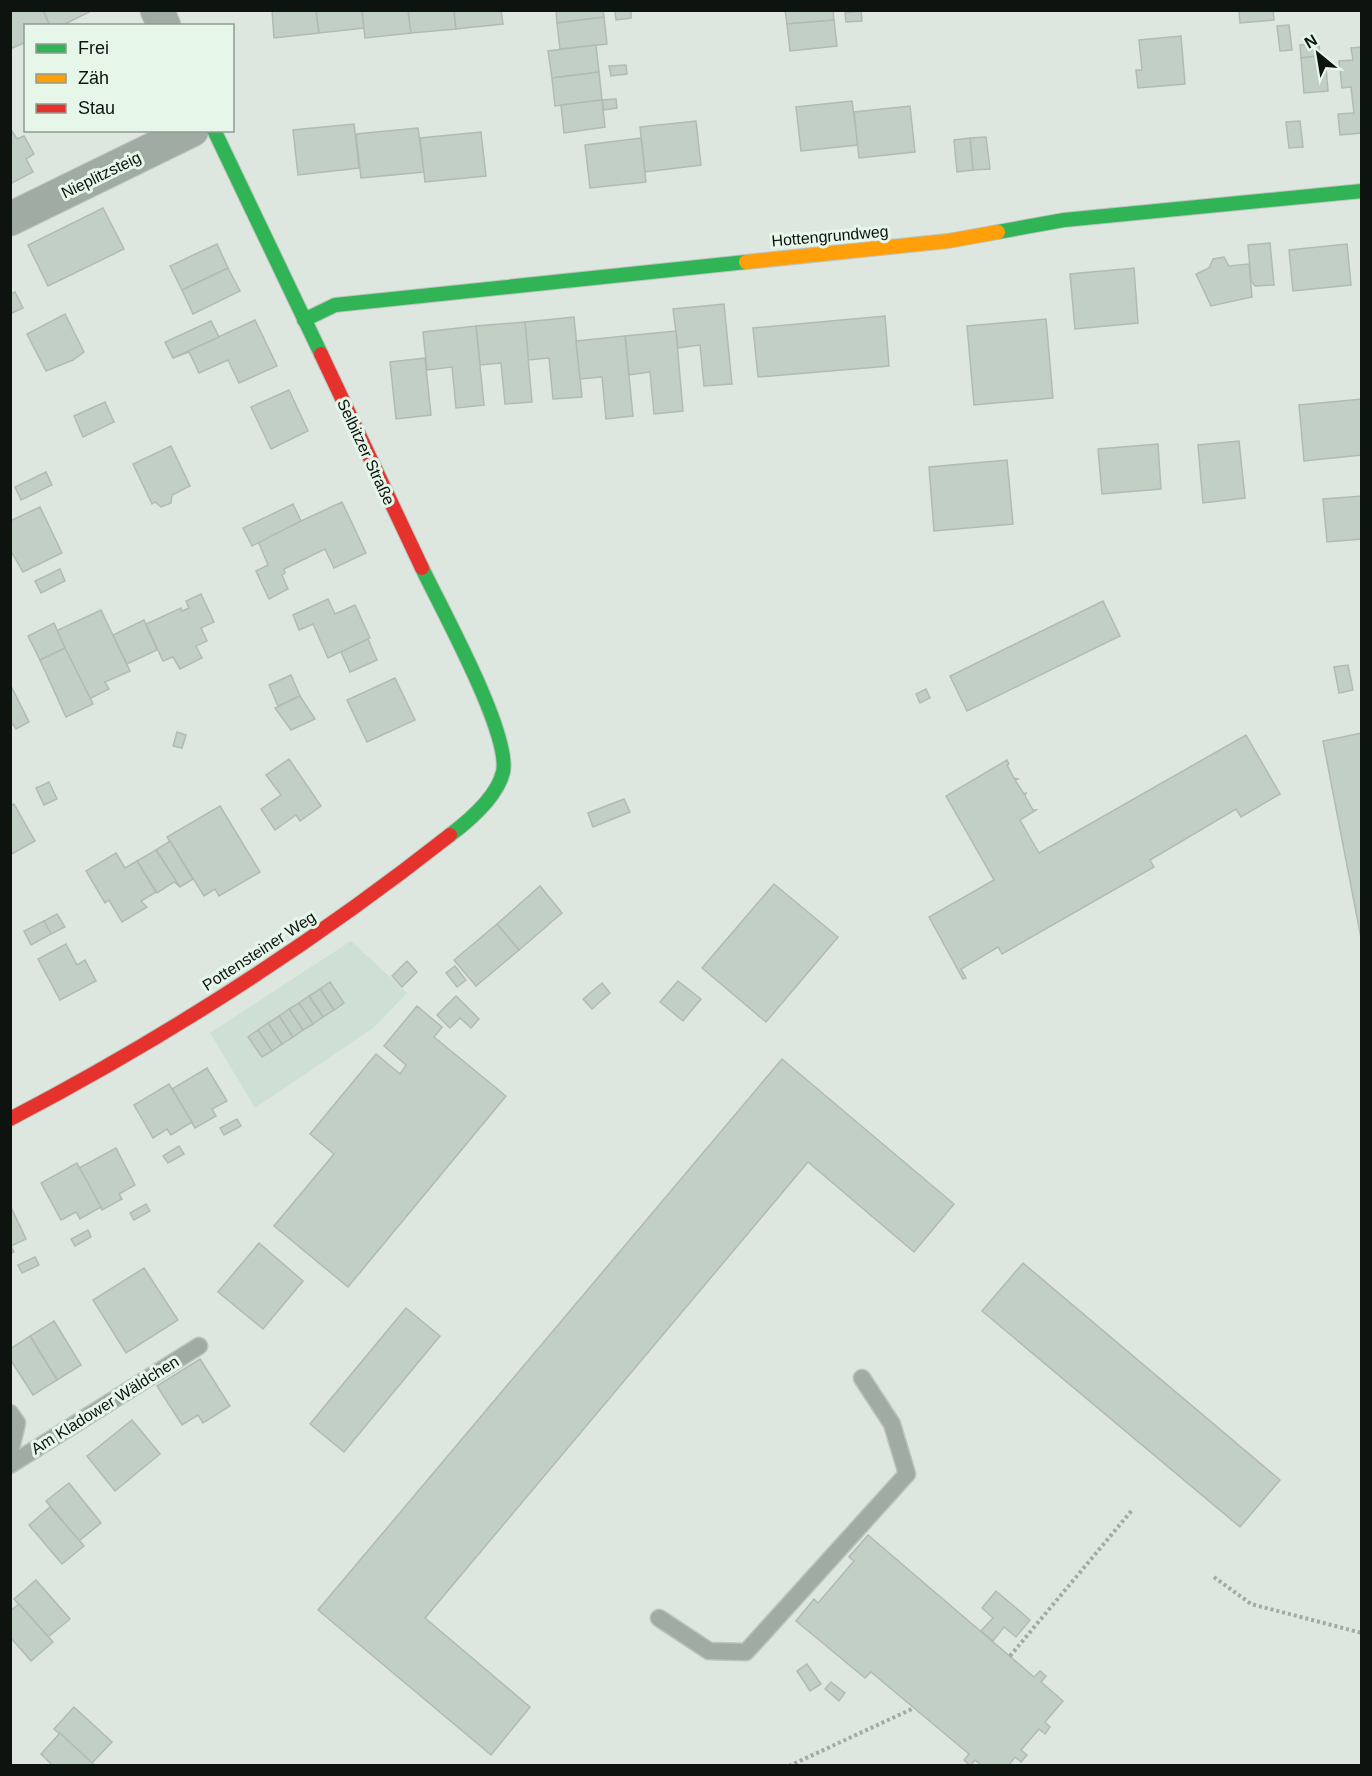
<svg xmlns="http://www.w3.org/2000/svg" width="1372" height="1776" font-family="Helvetica,sans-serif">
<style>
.built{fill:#cedfd3}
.building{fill:#c1cfc4;stroke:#b3bab5;stroke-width:1.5}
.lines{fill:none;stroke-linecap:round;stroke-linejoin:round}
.lane-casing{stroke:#bdc3bf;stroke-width:19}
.street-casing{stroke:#bdc3bf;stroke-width:35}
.fast-casing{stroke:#bdc3bf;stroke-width:16}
.slow-casing{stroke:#bdc3bf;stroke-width:16}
.jam-casing{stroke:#bdc3bf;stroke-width:16}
.path{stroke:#a1aaa3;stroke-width:4;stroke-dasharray:3 3;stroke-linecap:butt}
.lane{stroke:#a0aba3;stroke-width:16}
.street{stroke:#a0aba3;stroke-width:33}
.fast{stroke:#30b455;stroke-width:14}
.slow{stroke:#ff9f0a;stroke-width:14}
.jam{stroke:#e5322d;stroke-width:14}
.labels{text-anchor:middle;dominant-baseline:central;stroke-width:6;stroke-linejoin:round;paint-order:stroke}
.street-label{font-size:16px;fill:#0d130f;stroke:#e6f7ea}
</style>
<rect width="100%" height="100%" fill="#dde6df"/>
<polygon class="built" points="351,941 407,993 373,1028 255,1108 210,1033"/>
<g class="building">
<polygon points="10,10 43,10 50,26 26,26 26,42 10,49"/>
<polygon points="43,10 93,10 61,26 50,26"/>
<polygon points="272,10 316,10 319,33 274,38"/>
<polygon points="316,10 362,10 364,28 319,33"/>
<polygon points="362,10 408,10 411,33 365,38"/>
<polygon points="408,10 454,10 456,29 411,33"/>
<polygon points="454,10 501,10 503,24 456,29"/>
<polygon points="556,10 603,10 604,17 557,23"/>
<polygon points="615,10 631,10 631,18 616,20"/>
<polygon points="785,10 833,10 834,20 787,24"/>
<polygon points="1239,10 1273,10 1274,20 1240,23"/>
<polygon points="861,11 862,21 846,22 845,13"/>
<polygon points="604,17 607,44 560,49 557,23"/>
<polygon points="834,20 837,46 790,51 787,24"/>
<polygon points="1289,25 1292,50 1280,51 1277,26"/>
<polygon points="1181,36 1185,84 1138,88 1136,70 1142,70 1139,40"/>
<polygon points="1319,44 1320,56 1301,58 1300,45"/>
<polygon points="596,45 599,72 552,78 548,51"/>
<polygon points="1362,47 1362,133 1340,135 1338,114 1354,113 1351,87 1342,88 1339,61 1353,60 1351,48"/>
<polygon points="1325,55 1328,91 1304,93 1301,58"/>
<polygon points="626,65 627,74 611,76 609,66"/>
<polygon points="599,72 602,100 555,106 552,78"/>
<polygon points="616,99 617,108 604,110 602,100"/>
<polygon points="602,100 605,127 564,133 561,105"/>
<polygon points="852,101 858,145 801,151 796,107"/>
<polygon points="910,106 915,152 859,158 854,112"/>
<polygon points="696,121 701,165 645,172 640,127"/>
<polygon points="1300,121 1303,147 1289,148 1286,122"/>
<polygon points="354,124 359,168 298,175 293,130"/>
<polygon points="10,128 17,139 24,136 34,154 26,159 33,172 10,184"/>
<polygon points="418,128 424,172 361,178 356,134"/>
<polygon points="481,132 486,176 425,182 420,138"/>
<polygon points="986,137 990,169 973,170 970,138"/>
<polygon points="641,138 646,182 590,188 585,145"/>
<polygon points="970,138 973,170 957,172 954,140"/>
<polygon points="103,208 124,249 48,286 28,245"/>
<polygon points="1270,243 1274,285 1255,286 1251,281 1248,245"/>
<polygon points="217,244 228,268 182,290 170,266"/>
<polygon points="1347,244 1351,285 1293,291 1289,250"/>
<polygon points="1224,257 1229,266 1249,264 1252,297 1211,306 1196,274 1209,268 1213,259"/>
<polygon points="228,268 240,291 193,314 182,290"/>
<polygon points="1134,268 1138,323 1075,329 1070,274"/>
<polygon points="15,292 23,308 10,314 10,294"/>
<polygon points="724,304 732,384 704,386 700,345 678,348 673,309"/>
<polygon points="65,314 84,352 73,360 46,371 27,334"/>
<polygon points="885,316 889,366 758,377 753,328"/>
<polygon points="574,317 582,397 553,399 549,358 528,360 525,322"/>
<polygon points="1046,319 1053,398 974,405 967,326"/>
<polygon points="255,320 277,366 239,383 228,360 199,373 189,352 173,358"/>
<polygon points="211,321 219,337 173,358 165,342"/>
<polygon points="525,322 532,402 505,404 501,363 480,365 476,326"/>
<polygon points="476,326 484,405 456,408 452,367 427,370 423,332"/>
<polygon points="676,331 683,411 654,414 650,372 629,375 625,336"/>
<polygon points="625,336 633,416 606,419 602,377 580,379 576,341"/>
<polygon points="425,358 431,415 396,419 390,362"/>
<polygon points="289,390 308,431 271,449 251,407"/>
<polygon points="1362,399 1362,455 1304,461 1299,405"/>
<polygon points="105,402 114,422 83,437 74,416"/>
<polygon points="1239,441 1245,498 1203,503 1198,445"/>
<polygon points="1158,444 1161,489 1102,494 1098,449"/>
<polygon points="171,446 190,486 172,495 171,503 161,507 155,502 152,504 133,464"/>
<polygon points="1007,460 1013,524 934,531 929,467"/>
<polygon points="46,472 52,485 21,500 15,487"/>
<polygon points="1362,496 1362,539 1327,542 1323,499"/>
<polygon points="342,502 366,553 334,568 325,549 284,569 285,573 282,575 288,589 269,599 256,571 268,565 258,541"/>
<polygon points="293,504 301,521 252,546 243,528"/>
<polygon points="40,507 62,553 23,572 11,551 10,521"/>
<polygon points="60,569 65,581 41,593 35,581"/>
<polygon points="201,594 214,622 201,628 207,641 196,646 202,658 180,669 173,657 163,661 146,624 181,608 182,611 189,608 186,601"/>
<polygon points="328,599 335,614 355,605 370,638 328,658 313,624 299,630 293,615"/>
<polygon points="1103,601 1120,636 967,711 950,676"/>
<polygon points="101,610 130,671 105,682 109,689 89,699 56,631"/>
<polygon points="144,620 157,650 127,664 113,635"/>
<polygon points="54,623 65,648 40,660 28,636"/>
<polygon points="368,639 377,660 350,672 341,652"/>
<polygon points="65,648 93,704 66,717 40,660"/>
<polygon points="1348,665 1353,690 1339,693 1334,667"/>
<polygon points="291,675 300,696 278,706 269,685"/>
<polygon points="395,678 415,720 367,742 347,700"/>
<polygon points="10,684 29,722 16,729 13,724 10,726"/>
<polygon points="926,689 930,698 920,703 916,694"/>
<polygon points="300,696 315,719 291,730 275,708"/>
<polygon points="177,732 186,735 182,748 173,746"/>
<polygon points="1362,733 1362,943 1323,741"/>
<polygon points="1246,735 1280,794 1241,817 1236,809 1150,860 1154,867 1002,954 998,947 961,969 966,978 963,979 929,917 994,880 946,796 1007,760 1009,764 1007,765 1014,778 1018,779 1015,780 1024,794 1026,793 1025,796 1033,810 1036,810 1020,820 1039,853"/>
<polygon points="289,759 321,806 300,821 296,815 275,830 261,809 281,795 266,775"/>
<polygon points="49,782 57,799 44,805 36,788"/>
<polygon points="624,799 630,812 593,827 588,813"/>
<polygon points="14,804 35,841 10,855 10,806"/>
<polygon points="220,806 260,872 219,896 215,889 204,896 167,837"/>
<polygon points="170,841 193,879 180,887 156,850"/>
<polygon points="156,850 180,887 174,882 157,893 137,861"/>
<polygon points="116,853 125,868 137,861 156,892 141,901 147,907 122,922 109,900 105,903 86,871"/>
<polygon points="774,884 838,937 766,1022 702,968"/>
<polygon points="540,886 562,913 519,950 497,924"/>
<polygon points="57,914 65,927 51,934 44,921"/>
<polygon points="44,921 51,934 31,945 24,931"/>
<polygon points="497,924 519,950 476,986 454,960"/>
<polygon points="66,944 77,965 85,960 96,981 60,1000 38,959"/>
<polygon points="407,961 417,972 402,987 392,976"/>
<polygon points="455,966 466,980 457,987 446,973"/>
<polygon points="678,981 701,999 683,1021 660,1002"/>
<polygon points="330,982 344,1003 334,1010 320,989"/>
<polygon points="602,983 610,993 592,1009 583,999"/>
<polygon points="320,989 334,1010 323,1017 309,996"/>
<polygon points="309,996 323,1017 313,1024 299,1003"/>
<polygon points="456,996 479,1019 471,1028 460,1018 450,1028 437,1015"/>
<polygon points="299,1003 313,1024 303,1030 289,1009"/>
<polygon points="417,1006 442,1027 434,1037 506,1096 348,1287 274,1226 334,1154 310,1134 376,1054 400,1074 406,1065 384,1046"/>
<polygon points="289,1009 303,1030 293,1037 279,1016"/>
<polygon points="279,1016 293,1037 282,1044 268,1023"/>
<polygon points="268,1023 282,1044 272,1051 258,1030"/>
<polygon points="258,1030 272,1051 262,1057 248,1037"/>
<polygon points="782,1059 954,1204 914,1252 808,1162 425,1618 530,1707 491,1755 318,1610"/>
<polygon points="207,1068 227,1101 212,1109 216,1116 195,1128 172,1089"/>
<polygon points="169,1084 192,1122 171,1135 167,1129 153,1138 134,1105"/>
<polygon points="237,1119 241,1126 224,1135 220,1128"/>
<polygon points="179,1146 184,1154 168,1163 163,1156"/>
<polygon points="116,1148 135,1185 119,1194 122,1199 102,1210 79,1168"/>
<polygon points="77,1163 101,1207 80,1219 76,1212 61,1220 41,1183"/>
<polygon points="146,1204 150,1211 134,1220 130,1213"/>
<polygon points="10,1205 26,1239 11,1246 14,1252 10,1254"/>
<polygon points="88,1230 91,1237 75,1246 71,1239"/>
<polygon points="259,1243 303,1281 263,1329 218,1292"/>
<polygon points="35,1257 39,1265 22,1273 18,1265"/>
<polygon points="1023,1263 1280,1480 1240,1527 982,1311"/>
<polygon points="144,1268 178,1320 126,1353 93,1300"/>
<polygon points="406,1308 440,1336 344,1452 310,1424"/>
<polygon points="54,1321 81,1365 57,1380 30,1336"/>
<polygon points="30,1336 57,1380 33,1395 10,1359 10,1349"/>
<polygon points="200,1359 230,1406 203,1423 198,1415 182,1425 157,1386"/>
<polygon points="132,1420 160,1454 115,1491 87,1456"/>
<polygon points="69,1483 101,1523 79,1541 46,1501"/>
<polygon points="50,1507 84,1546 62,1564 29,1525"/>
<polygon points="868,1535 1034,1677 1040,1671 1046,1676 1041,1682 1063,1701 1045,1722 1050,1727 1045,1734 1039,1729 1021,1750 1027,1755 1021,1762 1015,1757 1008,1766 982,1766 975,1760 970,1766 964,1760 969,1754 871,1672 865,1678 796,1621 814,1599 818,1603 854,1561 849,1557"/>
<polygon points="36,1580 70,1619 48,1637 14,1599"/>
<polygon points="996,1591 1030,1620 1016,1637 1004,1627 993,1641 981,1631 993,1618 982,1608"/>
<polygon points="19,1604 53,1642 31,1661 10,1637 10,1611"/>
<polygon points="807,1664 821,1684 810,1691 797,1671"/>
<polygon points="831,1682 845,1693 839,1701 825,1689"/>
<polygon points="74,1707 112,1742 92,1763 54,1729"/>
<polygon points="60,1733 92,1763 96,1766 53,1766 41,1754"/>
</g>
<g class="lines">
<g class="lane-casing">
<g id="lane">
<polyline points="10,1413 17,1423 10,1452"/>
<polyline points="10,1465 199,1346"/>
<polyline points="659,1618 709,1651 746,1652 907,1474 892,1424 862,1378"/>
</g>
</g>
<g class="street-casing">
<g id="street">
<polyline points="157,10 164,26"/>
<polyline points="10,219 192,130"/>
</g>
</g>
<g class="fast-casing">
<g id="fast">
<polyline points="214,130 321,354"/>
<polyline points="998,232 1064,220 1362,191"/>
<polyline points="304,320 335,305 746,262"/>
<path d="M422,568c19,40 89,166 81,204 -6,25 -33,48 -53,63"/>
</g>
</g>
<g class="slow-casing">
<polyline id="slow" points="746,262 948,241 998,232"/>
</g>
<g class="jam-casing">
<g id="jam">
<polyline points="321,354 422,568"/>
<path d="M10,1119c155,-81 303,-176 440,-284"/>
</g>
</g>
<g class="path">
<polyline points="1214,1577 1251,1604 1362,1633"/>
<polyline points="1010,1656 1133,1509"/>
<polyline points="789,1766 914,1708"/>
</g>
<use href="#lane" class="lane"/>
<use href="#street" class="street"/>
<use href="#fast" class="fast"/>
<use href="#slow" class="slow"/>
<use href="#jam" class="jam"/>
</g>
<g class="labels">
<g class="street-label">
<text transform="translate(101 175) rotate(-26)">Nieplitzsteig</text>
<text transform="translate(830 236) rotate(-5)">Hottengrundweg</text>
<text transform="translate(366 452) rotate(65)">Selbitzer Straße</text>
<text transform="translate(259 951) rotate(-33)">Pottensteiner Weg</text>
<text transform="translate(105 1405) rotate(-32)">Am Kladower Wäldchen</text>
</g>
</g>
<rect width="1372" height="1776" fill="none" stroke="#0d130f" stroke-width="24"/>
<rect x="24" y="24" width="210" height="108" fill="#e6f7ea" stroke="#8f9c92" stroke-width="1.5"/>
<rect x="36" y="44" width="30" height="9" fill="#30b455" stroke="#8f9c92" stroke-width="1.5"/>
<text x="78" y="54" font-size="18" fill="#0d130f">Frei</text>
<rect x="36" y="74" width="30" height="9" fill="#ff9f0a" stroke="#8f9c92" stroke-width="1.5"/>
<text x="78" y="84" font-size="18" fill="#0d130f">Zäh</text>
<rect x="36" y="104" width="30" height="9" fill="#e5322d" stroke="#8f9c92" stroke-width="1.5"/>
<text x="78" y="114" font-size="18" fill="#0d130f">Stau</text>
<g transform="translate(1318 54) rotate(330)" stroke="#e6f7ea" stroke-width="4.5" paint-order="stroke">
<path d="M0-4.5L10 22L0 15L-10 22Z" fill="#0d130f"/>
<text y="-9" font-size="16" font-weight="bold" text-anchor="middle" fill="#0d130f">N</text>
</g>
</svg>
